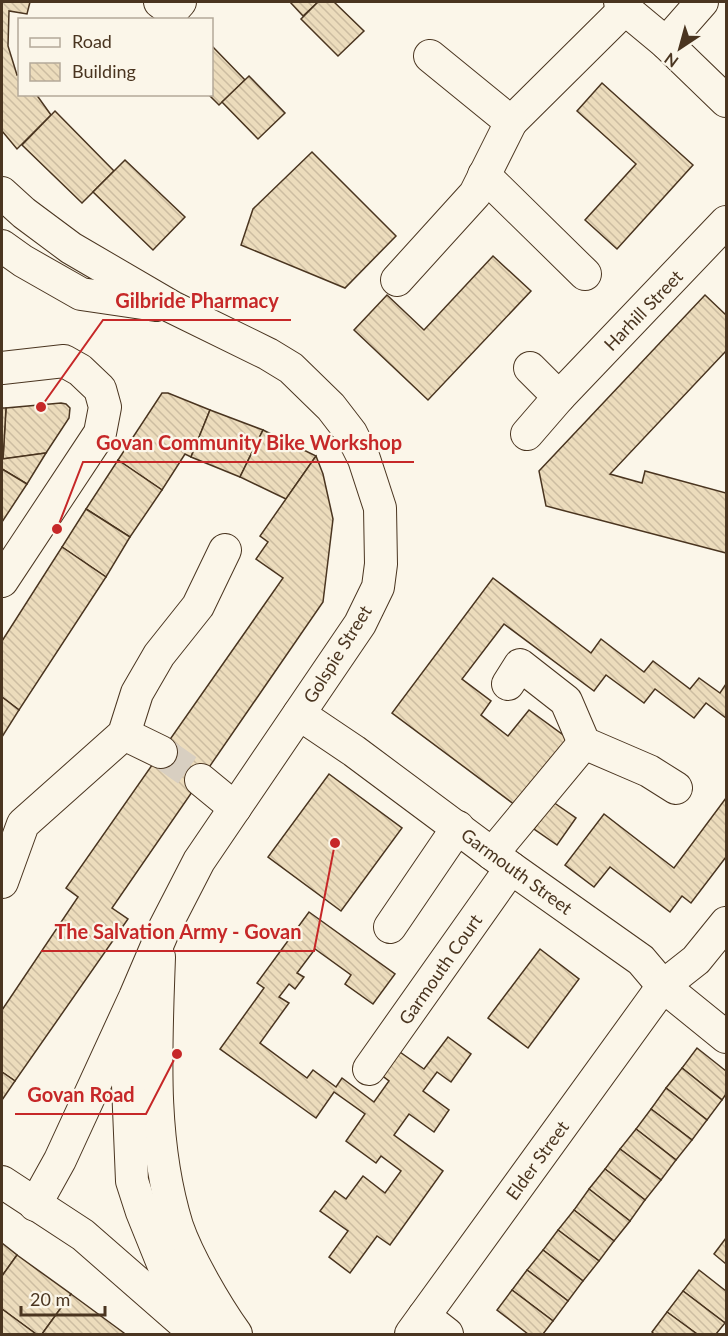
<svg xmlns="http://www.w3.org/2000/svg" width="728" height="1336" font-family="Lato,sans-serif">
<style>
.building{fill:url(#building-back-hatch);stroke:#4a3520;stroke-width:1.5}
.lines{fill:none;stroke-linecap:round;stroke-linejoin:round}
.minor-tunnel{stroke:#d8cfc1;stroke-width:32;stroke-dasharray:32 16;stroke-linecap:butt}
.minor-casing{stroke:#4a3520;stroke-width:34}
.minor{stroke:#fbf6e9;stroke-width:32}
.labels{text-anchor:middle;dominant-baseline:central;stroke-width:4.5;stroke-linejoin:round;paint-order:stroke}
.street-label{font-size:18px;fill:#4a3520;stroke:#fbf6e9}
.leader{fill:none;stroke:#c62828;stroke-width:2}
.callout-dot{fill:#c62828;stroke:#fbf6e9;stroke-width:2}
.callout-label{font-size:20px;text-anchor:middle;font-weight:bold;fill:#c62828;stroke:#fbf6e9;stroke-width:4.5;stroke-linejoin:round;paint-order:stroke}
</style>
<defs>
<pattern id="building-back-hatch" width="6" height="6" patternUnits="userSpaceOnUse" patternTransform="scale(1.5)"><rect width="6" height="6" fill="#ecdcbc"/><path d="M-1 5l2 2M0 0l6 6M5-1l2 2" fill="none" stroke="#ccbda1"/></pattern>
</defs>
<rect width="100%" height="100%" fill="#fbf6e9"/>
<g class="building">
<polygon points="2,2 30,2 27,14 9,11 8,46 17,75 20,74 20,94 36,94 51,115 17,149 2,131"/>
<polygon points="290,2 318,2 303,16"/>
<polygon points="318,2 334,2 364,31 338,56 301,19"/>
<polygon points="212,46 245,80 219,105 208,94 212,94"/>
<polygon points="249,76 285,113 258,139 222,102"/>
<polygon points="602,83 693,165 617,249 585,220 636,164 577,111"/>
<polygon points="55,111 114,171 82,203 22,145"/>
<polygon points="312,152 396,236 345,288 241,245 253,209"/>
<polygon points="125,160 185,217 153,250 93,192"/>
<polygon points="493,256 531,291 428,400 354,330 387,295 424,330"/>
<polygon points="705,295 726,315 726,351 610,474 642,483 645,471 726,493 726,553 546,506 539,471"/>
<polygon points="162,393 168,393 210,410 191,457 185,454 162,490 118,460"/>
<polygon points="61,403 66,404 70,408 69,418 46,453 3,459 6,408"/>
<polygon points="2,408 6,408 3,459 2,459"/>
<polygon points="210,410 263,430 240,477 191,457"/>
<polygon points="263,430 316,456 286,499 240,477"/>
<polygon points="46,453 27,484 2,469 2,459"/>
<polygon points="316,456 323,474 333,519 323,602 112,908 128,919 15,1081 2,1072 2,1010 78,897 66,888 283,578 256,559 268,542 260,536"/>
<polygon points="118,460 162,490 130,537 86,509"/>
<polygon points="2,469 27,484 2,522"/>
<polygon points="86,509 130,537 106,577 62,547"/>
<polygon points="62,547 106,577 19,710 2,697 2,641"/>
<polygon points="493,578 591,653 601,639 644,672 653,661 690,689 699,678 720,693 726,684 726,718 706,703 694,718 655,689 644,703 606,675 594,691 504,624 462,679 491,701 481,715 508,736 529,710 570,740 519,808 392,713"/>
<polygon points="2,697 19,710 2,737"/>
<polygon points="329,774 402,828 341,911 268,857"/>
<polygon points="726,798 726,857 691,903 682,896 670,912 610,867 594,887 565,865 604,814 674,868"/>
<polygon points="553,802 576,818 557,845 534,829"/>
<polygon points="309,912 395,974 373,1004 345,984 351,975 315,949 297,973 304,977 295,989 289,984 279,997 289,1003 260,1043 307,1078 313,1070 336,1087 342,1078 374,1102 389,1081 380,1074 397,1050 424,1069 448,1037 471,1054 451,1082 437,1072 423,1091 449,1110 434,1132 409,1114 394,1135 443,1171 390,1245 377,1236 350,1273 329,1257 348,1231 320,1211 335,1191 346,1199 363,1176 385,1193 401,1171 381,1156 376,1163 346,1141 365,1114 334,1092 316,1118 220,1049 264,988 257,983"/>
<polygon points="540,949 579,979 528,1048 488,1018"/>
<polygon points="697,1048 726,1071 726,1094 722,1100 682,1068"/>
<polygon points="682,1068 722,1100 707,1120 666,1088"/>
<polygon points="2,1072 15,1081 2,1100"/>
<polygon points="666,1088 707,1120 692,1140 651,1109"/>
<polygon points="651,1109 692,1140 676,1160 636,1129"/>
<polygon points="636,1129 676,1160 661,1180 620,1149"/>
<polygon points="620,1149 661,1180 645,1200 605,1169"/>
<polygon points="605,1169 645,1200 630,1221 589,1189"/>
<polygon points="589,1189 630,1221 614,1241 574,1210"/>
<polygon points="574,1210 614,1241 599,1261 558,1230"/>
<polygon points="558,1230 599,1261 583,1281 543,1250"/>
<polygon points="726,1238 726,1264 714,1254"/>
<polygon points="2,1243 17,1255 2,1276"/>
<polygon points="543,1250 583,1281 568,1301 527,1270"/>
<polygon points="17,1255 71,1294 42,1334 36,1334 2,1309 2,1276"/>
<polygon points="527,1270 568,1301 553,1321 512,1290"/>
<polygon points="699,1270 726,1291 726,1320 725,1323 683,1291"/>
<polygon points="512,1290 553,1321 543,1334 528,1334 497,1310"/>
<polygon points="683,1291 725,1323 716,1334 697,1334 667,1312"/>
<polygon points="71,1294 124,1333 123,1334 42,1334"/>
<polygon points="2,1309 36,1334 2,1334"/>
<polygon points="667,1312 697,1334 654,1334 652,1332"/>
</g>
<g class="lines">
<polyline class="minor-tunnel" points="161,752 201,780"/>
<g class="minor-casing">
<g id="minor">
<polyline points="160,2 172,11 180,2"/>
<polyline points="620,2 625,9 666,43 726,101"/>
<polyline points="666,43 702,2"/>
<polyline points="430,56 511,122 625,9"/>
<polyline points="484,175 585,274"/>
<polyline points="2,193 24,213 71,248 172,307 268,354 291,368 331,407 351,433 364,459 380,508 381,564 378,587 360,624 199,861 165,927 135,997 60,1160 35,1205"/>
<polyline points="2,246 23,261 81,294 156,305"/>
<polyline points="397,280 475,194 511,122"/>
<polyline points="2,368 64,361 80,370 100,389 105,407 100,433 2,581"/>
<polyline points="530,368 559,397"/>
<polyline points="527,434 559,397 726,222"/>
<polyline points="508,684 520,665 566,701 584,743 649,771 676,788"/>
<polyline points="299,714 354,751 511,868 641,960 663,986 726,1037"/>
<polyline points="124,734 161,752"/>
<polyline points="201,780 235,808"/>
<polyline points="492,854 584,743"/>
<polyline points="2,882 23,824 124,734 137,693 159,655 198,606 225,550"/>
<polyline points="390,927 458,827"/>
<path d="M159,957c-3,89 -9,182 18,269 11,32 39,80 59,108"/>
<polyline points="133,1016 128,1085 132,1181 142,1212 163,1264 207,1334"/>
<polyline points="369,1069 511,868"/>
<polyline points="2,1182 83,1235 194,1332"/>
<polyline points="424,1316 447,1334"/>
<polyline points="411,1334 663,986 696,960 726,923"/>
</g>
</g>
<use href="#minor" class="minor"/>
</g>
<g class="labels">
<g class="street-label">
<text transform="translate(643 310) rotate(-46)">Harhill Street</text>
<text transform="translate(337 654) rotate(-58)">Golspie Street</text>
<text transform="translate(517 871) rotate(36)">Garmouth Street</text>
<text transform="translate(440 969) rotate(-55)">Garmouth Court</text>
<text transform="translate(537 1160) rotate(-54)">Elder Street</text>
</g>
</g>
<path class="leader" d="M41 407L103 320H291M57 529L83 462H414M335 843L314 951H41M177 1054L146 1114H15"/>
<g class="callout-dot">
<circle cx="41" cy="407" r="6"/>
<circle cx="57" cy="529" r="6"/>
<circle cx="335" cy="843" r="6"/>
<circle cx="177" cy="1054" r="6"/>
</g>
<g class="callout-label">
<text x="197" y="308">Gilbride Pharmacy</text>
<text x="249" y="450">Govan Community Bike Workshop</text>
<text x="178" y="939">The Salvation Army - Govan</text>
<text x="81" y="1102">Govan Road</text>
</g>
<rect width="728" height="1336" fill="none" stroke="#4a3520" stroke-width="6"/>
<rect x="18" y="18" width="195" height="78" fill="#fbf6e9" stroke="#b4a999" stroke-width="1.5"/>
<rect x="30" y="38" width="30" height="9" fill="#fbf6e9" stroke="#b4a999" stroke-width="1.5"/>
<text x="72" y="48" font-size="18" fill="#4a3520">Road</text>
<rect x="30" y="63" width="30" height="18" fill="url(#building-back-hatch)" stroke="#b4a999" stroke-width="1.5"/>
<text x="72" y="78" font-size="18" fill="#4a3520">Building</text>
<g transform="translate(680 48) rotate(216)" stroke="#fbf6e9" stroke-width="4.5" paint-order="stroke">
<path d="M0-4.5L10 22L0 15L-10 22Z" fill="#4a3520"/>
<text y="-9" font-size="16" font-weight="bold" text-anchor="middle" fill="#4a3520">N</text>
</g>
<path d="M21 1306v9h84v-9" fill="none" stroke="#4a3520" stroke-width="3"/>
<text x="30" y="1306" font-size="18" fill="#4a3520" stroke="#fbf6e9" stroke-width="4.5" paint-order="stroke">20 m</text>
</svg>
